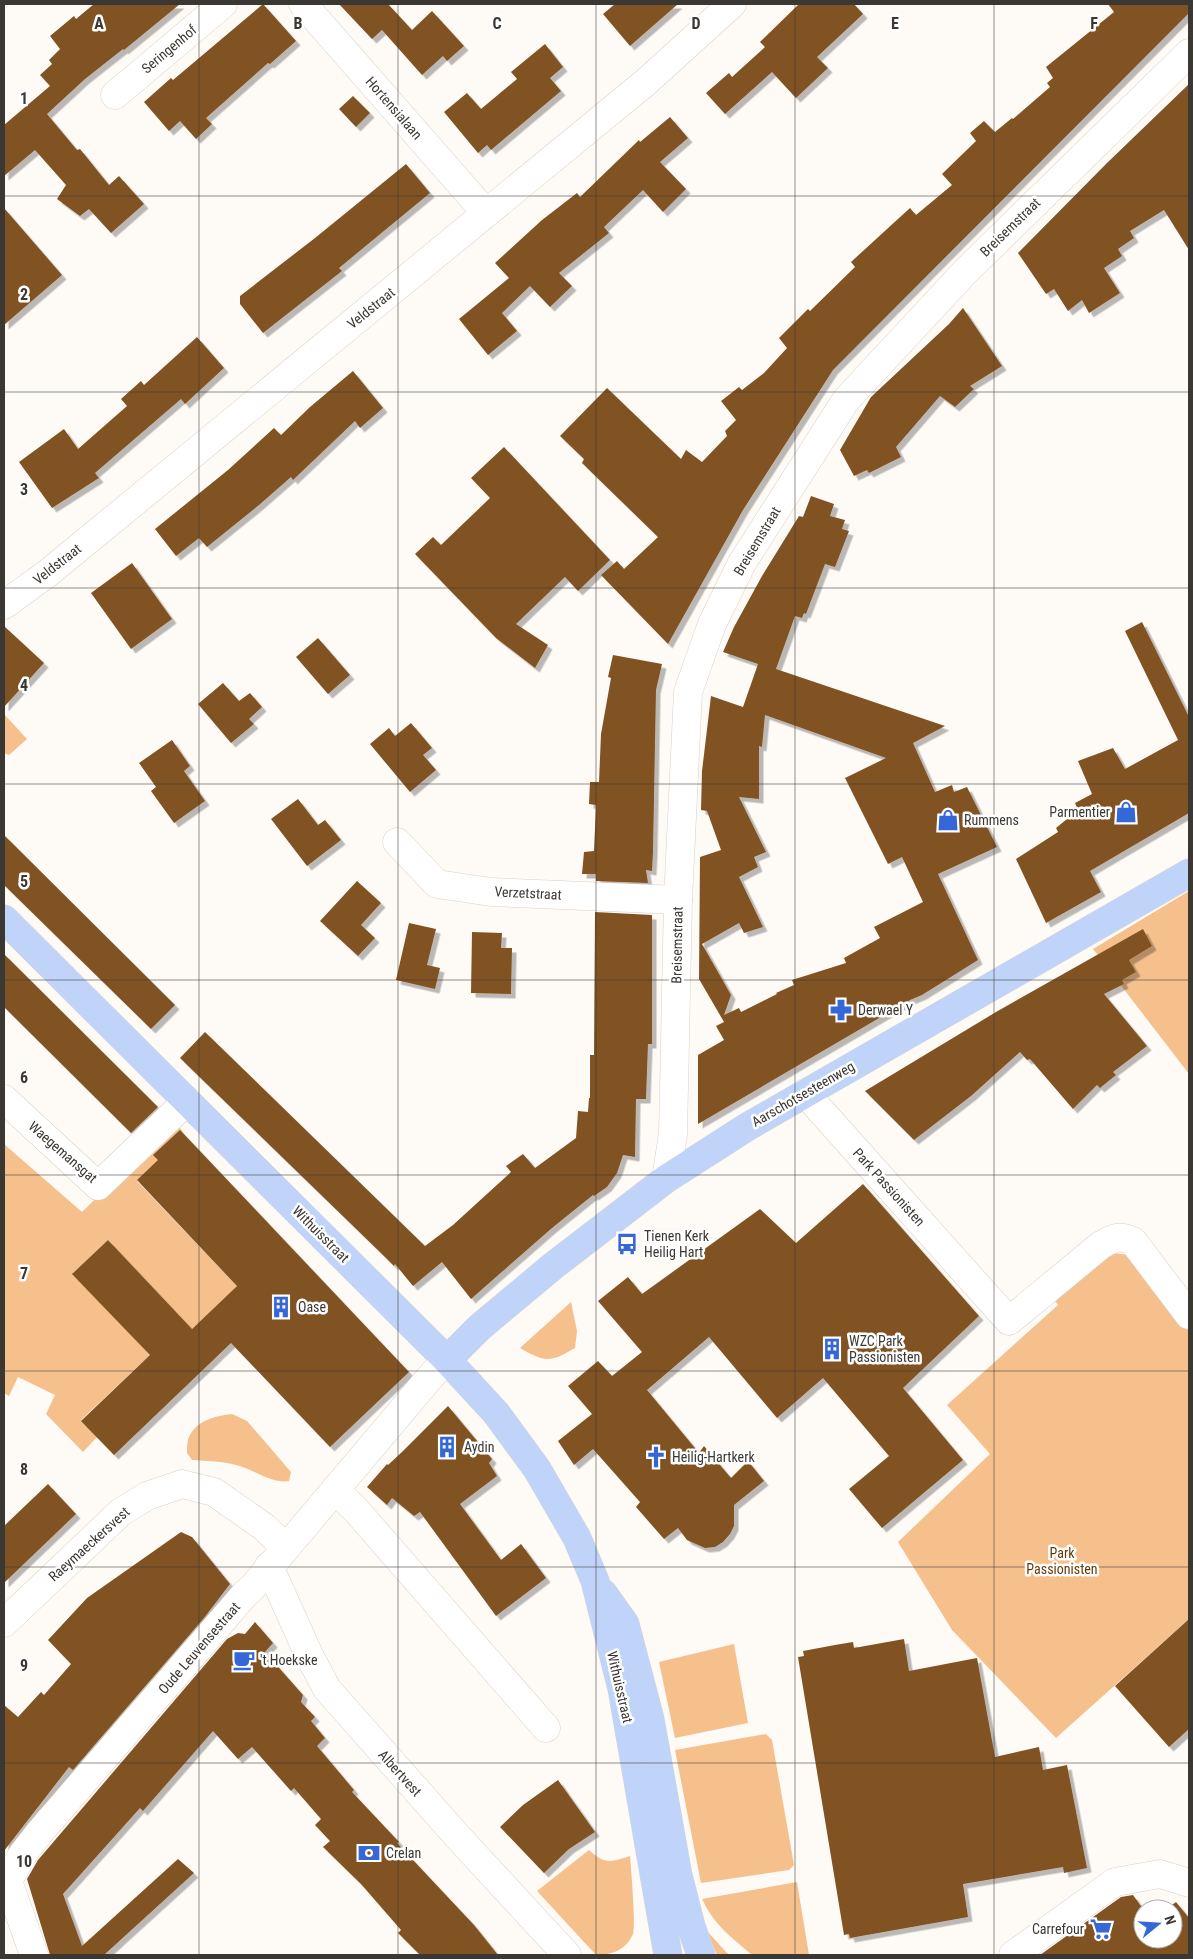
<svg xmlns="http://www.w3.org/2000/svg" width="1193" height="1959" font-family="'Roboto Condensed',sans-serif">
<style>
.green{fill:#f6c08d}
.building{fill:#815322;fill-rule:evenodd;filter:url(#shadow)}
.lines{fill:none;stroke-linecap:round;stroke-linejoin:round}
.minor-casing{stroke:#dbd0c6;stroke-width:29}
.major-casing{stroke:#d8d7d6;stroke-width:29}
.minor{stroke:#fff;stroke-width:28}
.major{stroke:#c0d3f9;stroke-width:28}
.grid{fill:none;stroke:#3b3733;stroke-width:1;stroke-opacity:0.55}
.labels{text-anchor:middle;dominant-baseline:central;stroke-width:5;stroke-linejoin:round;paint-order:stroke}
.street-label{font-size:14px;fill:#3b3733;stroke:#fff}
.poi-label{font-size:14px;fill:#3b3733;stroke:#fff;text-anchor:start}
.park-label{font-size:14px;fill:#643b07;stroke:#fff}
.grid-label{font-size:16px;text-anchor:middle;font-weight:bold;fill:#3b3733;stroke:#fff;stroke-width:5;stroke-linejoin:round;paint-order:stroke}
</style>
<defs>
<filter id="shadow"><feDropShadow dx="4.5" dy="4.5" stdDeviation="0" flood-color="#0004"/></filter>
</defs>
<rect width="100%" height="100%" fill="#fefaf6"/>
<g class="green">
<polygon points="4,714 27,739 9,755 4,753"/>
<polygon points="1189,891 1189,1074 1093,949"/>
<polygon points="175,1121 185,1135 137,1181 237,1286 192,1329 108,1240 73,1273 150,1355 81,1420 97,1437 83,1452 46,1414 55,1395 18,1377 9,1396 4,1393 4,1144 82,1212"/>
<polygon points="1114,1253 1129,1255 1189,1327 1189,1619 1056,1738 952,1630 898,1542 990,1454 947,1405 1058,1305 1054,1299 1099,1258"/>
<path d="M571,1302l6,29 -2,17c-25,15 -31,14 -55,0z"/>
<path d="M232,1414l15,7 44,51 -2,9c-19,3 -35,-12 -53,-16 -14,-4 -29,-4 -44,-5l-5,-7c0,-5 0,-12 2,-16 8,-17 26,-21 43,-23z"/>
<polygon points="734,1644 748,1723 675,1738 659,1662"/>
<polygon points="766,1734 772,1740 794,1865 789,1870 701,1883 675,1750"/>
<path d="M589,1850c16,15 22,12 41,6 1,12 6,71 3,78 -7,16 -21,21 -37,21l-59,-64z"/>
<path d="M797,1882l12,73h-57c-22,-19 -37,-29 -50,-56z"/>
<polygon points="707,1931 727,1953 730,1955 718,1955 716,1953"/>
</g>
<g class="building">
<polygon points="94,4 180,4 124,50 123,49 85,79 47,114 77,150 80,149 109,185 119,176 144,204 111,233 89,209 80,216 57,199 66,185 35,150 4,176 4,125 50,86 40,75 52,64 49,60 60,49 50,36 74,16 76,19"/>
<polygon points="263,4 296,41 270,64 268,63 206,118 212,124 196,139 180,121 169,131 144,102 171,78 173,80"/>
<polygon points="339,4 388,4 412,30 432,11 464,46 447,61 443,56 422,75 382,30 372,39"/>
<polygon points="615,4 678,4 630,46 603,14"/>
<polygon points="799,4 854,4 863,14 817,57 828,68 796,98 772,72 725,114 706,93 729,73 732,77 765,47 760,42"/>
<polygon points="1108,4 1189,4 1189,13 833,370 743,510 668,644 601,575 617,561 624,569 658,537 582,463 584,459 560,436 607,388 681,459 686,450 702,462 727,436 725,431 736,420 721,401 739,387 742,390 764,373 787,348 779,338 808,309 810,311 855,267 851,262 910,208 916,215 952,185 942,174 976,141 970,133 984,121 995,132 1012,118 1013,119 1050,87 1047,83 1053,78 1046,67 1114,12"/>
<polygon points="545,44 563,67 550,78 561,91 491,150 487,145 478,153 444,112 467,93 481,109 517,79 511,72"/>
<polygon points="1189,84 1189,250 1164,210 1130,231 1134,238 1118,249 1122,256 1104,268 1120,293 1089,313 1082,300 1068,311 1054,289 1046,294 1018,253 1107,163"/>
<polygon points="353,96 370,113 356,127 339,109"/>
<polygon points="670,117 688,138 660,162 686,189 663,212 643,190 604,227 609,233 559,273 572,286 550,307 530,286 502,313 517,331 488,355 459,319 509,278 495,263 542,220 577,193 580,197 639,140 640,142"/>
<polygon points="406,164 430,193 339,268 342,271 263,333 240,304 240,296 315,238"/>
<polygon points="4,208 62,275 4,325"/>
<polygon points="963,308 1002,366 970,386 974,389 955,407 940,396 896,447 901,457 869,473 867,470 854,476 840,450 871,397 949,324"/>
<polygon points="197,337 224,368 185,404 181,399 95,473 99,478 52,508 19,462 64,429 78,449 127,406 121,399 141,381 144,385"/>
<polygon points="353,371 383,408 360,428 355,421 293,480 291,477 259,505 207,547 199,538 176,556 155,529 228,470 274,428 281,435 310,407"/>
<polygon points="504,447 610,560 578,591 565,577 516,624 548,645 535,668 496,638 415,554 433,537 441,545 490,498 471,478"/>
<path d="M811,496l23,8 -4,12 15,4 -3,9 7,2 -14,36 -10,-3 -19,50 -2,-1 -2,5 -7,-2 -19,53 169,57 -32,17 22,49 17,-7 2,7 13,-5 30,60 -59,27 40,86 -56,35 -12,5 -212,124v-69l26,-15 -8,-14 8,-4 -25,-43 1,-122 21,-7 -14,-39 -6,-1 1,-39 9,-75 32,11 15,-43 -35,-12 11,-25 28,-51 37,-60 4,1zM765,715l121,43 -41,20 43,86 14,-7 21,45 -49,25 6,11 -36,20 2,5 -54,17 2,5 -18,8 1,1 -36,18 -2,-4 -15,7 7,-20 -29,-51 37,-21 5,10 19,-6 -24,-50 19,-10 -4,-10 12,-5 -27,-55 20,2v-53l3,1z"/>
<polygon points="132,563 172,619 131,649 91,593"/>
<polygon points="1142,622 1189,717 1189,813 1090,871 1101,892 1046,923 1016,859 1058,832 1056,828 1078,810 1075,803 1092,794 1078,761 1113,748 1125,769 1178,740 1125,631"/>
<polygon points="4,626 44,663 4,707"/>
<polygon points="318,638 350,675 328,694 296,657"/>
<polygon points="613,655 662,664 656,690 653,852 652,871 646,870 648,883 596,881 596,874 582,874 584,852 594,851 596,805 589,804 590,782 599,782 601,734 611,678 608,677"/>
<polygon points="223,683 239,701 250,693 262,707 249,719 254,724 231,743 198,704"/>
<polygon points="411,723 432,748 423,755 436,770 410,792 370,744 389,728 395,736"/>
<polygon points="172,740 190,766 184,771 205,801 174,823 151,791 156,787 139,763"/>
<polygon points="298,799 318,825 325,820 341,840 307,866 271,819"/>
<polygon points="4,835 175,1005 151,1029 4,885"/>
<polygon points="357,881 381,903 361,925 375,938 358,956 320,921"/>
<polygon points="595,912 652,915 652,1044 648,1044 646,1099 636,1099 635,1157 623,1155 617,1173 607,1187 594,1196 593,1195 552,1228 471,1299 442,1262 413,1286 395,1264 394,1266 384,1256 180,1058 205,1032 425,1246 453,1225 511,1172 506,1166 523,1154 535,1168 576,1138 578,1111 588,1112 589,1098 590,1098 590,1055 594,1055"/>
<polygon points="409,923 436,929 427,965 440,968 435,989 396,980"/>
<polygon points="1143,929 1152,946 1129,960 1136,972 1122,980 1124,984 1104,994 1147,1046 1113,1072 1116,1075 1100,1088 1097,1085 1073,1109 1030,1059 1027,1060 1020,1052 971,1096 914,1140 865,1091 996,1012"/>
<polygon points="472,932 502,933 501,948 512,948 511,994 471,993"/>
<polygon points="4,954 158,1107 131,1133 4,1007"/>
<polygon points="180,1130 409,1372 330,1447 231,1343 114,1455 81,1421 150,1355 72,1274 108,1240 192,1329 237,1286 137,1180 158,1160 153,1155"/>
<polygon points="863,1184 979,1316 903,1388 963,1460 882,1528 849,1489 889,1456 823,1378 777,1418 709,1337 647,1390 699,1453 704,1446 731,1478 748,1461 764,1481 734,1505 734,1526 730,1534 723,1542 715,1547 705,1548 687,1540 678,1528 664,1539 636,1507 640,1502 593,1449 574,1465 558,1441 592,1414 568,1386 598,1361 612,1376 642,1352 598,1301 628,1277 642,1294 760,1209 796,1243"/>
<polygon points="448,1406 492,1459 489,1463 497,1476 460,1504 501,1560 521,1544 546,1578 496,1616 420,1512 414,1516 392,1498 387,1505 367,1487 387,1464 388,1465 403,1451"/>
<polygon points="48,1484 76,1514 4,1583 4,1526"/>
<polygon points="181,1532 192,1537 230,1584 204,1618 73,1770 69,1767 4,1851 4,1705 18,1717 41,1692 44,1695 71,1664 48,1640 87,1598"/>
<polygon points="1189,1619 1189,1729 1169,1747 1115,1686"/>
<polygon points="255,1622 273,1643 265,1652 303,1695 301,1702 315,1717 311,1721 325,1738 317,1746 354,1790 352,1792 399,1842 397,1843 474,1925 498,1955 420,1955 398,1933 401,1930 361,1884 323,1847 330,1841 315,1825 321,1819 294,1788 291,1791 252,1747 238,1759 213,1731 143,1811 140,1808 63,1894 82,1946 178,1859 194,1873 104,1955 50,1955 27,1879 38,1860 227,1639 238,1633 245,1634"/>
<polygon points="904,1639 909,1671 977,1658 995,1757 1039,1747 1043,1770 1067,1765 1087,1868 1064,1873 1063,1867 963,1884 968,1917 850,1938 849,1934 844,1935 798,1657 804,1656 803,1651 835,1645 853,1642 854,1648"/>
<polygon points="558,1780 595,1832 569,1849 544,1873 500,1827 523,1805"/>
<polygon points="1133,1895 1143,1909 1143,1939 1173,1939 1173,1909 1167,1909 1176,1902 1189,1918 1189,1955 1040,1955 1121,1897"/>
</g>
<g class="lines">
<g class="minor-casing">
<g id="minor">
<polyline points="303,4 486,213"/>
<polyline points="115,95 223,4"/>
<polyline points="4,605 48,573 646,82 732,4"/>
<polyline points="397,842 437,884 491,892 678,900"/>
<path d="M805,1093l204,228 92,-76c14,-8 17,-10 32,-4l56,74"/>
<polyline points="4,1099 98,1186 187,1101"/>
<polyline points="666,1179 673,1134 678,900 688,692 712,624 742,563 846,400 965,272 1189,53"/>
<polyline points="335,1490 355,1509 546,1728"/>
<polyline points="269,1566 309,1655 327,1689 458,1837 567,1955"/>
<polyline points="4,1623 121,1512 147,1496 182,1484 214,1492 264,1527 286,1548"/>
<polyline points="34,1955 8,1881 22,1855 40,1832 246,1593 253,1587 432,1375 447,1360"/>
<polyline points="1013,1955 1115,1882 1160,1874 1189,1883"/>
</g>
</g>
<g class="major-casing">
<g id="major">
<polyline points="4,919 447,1360 496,1413 537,1469 577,1538 595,1581 622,1689 668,1955"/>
<polyline points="447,1360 480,1327 553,1266 666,1179 747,1127 1189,873"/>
<polyline points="603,1593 625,1624 650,1719 678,1875 691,1926 701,1955"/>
</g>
</g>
<use href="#minor" class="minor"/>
<use href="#major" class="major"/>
</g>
<path class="grid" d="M199,4v1951M398,4v1951M596,4v1951M795,4v1951M994,4v1951M4,196h1185M4,392h1185M4,588h1185M4,784h1185M4,980h1185M4,1175h1185M4,1371h1185M4,1567h1185M4,1763h1185"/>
<defs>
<g id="shop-bare" transform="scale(1.725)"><path d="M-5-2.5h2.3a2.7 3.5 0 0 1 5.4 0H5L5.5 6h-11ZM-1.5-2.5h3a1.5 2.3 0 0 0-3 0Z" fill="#3567d7" stroke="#fff" stroke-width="2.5" paint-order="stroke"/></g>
<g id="pharmacy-bare" transform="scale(1.725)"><path d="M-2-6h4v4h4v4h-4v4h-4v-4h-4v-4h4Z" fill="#3567d7" stroke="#fff" stroke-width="2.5" paint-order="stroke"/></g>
<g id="bus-bare" transform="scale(1.725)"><path d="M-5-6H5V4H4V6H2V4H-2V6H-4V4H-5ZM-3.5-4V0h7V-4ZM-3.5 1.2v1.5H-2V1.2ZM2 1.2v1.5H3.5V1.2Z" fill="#3567d7" stroke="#fff" stroke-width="2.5" paint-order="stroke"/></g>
<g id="building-bare" transform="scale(1.725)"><path d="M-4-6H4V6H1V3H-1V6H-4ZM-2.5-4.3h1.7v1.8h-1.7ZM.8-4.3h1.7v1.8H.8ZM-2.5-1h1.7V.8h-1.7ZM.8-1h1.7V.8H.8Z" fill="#3567d7" stroke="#fff" stroke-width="2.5" paint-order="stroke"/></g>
<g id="church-bare" transform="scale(1.725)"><path d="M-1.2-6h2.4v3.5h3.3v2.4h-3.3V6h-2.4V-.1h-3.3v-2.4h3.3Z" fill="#3567d7" stroke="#fff" stroke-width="2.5" paint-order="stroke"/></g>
<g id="cafe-bare" transform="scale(1.725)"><path d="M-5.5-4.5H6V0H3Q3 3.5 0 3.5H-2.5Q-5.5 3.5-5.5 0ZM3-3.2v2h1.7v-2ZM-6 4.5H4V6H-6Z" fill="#3567d7" stroke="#fff" stroke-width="2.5" paint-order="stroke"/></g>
<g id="bank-bare" transform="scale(1.725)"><path d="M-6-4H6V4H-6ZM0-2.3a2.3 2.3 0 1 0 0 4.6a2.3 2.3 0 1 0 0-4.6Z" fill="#3567d7" stroke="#fff" stroke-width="2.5" paint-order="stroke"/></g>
<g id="supermarket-bare" transform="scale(1.725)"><path d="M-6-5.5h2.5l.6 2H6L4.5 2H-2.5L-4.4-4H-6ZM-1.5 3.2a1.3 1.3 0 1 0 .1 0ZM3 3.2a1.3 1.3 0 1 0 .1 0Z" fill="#3567d7" stroke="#fff" stroke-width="2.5" paint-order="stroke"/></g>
</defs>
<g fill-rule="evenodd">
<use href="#shop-bare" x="1126" y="812"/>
<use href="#shop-bare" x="948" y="820"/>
<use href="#pharmacy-bare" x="841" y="1010"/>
<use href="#bus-bare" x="627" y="1244"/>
<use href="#building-bare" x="281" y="1307"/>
<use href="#building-bare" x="832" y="1349"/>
<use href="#building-bare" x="447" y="1447"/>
<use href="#church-bare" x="656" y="1457"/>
<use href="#cafe-bare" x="244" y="1660"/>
<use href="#bank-bare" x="369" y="1853"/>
<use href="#supermarket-bare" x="1101" y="1929"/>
</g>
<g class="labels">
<g class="street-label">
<text transform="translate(169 49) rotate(-40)">Seringenhof</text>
<text transform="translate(394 108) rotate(49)">Hortensialaan</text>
<text transform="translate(1010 227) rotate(-44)">Breisemstraat</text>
<text transform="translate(371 308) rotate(-39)">Veldstraat</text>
<text transform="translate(757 541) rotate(-59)">Breisemstraat</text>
<text transform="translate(57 564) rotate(-38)">Veldstraat</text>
<text transform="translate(528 893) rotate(3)">Verzetstraat</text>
<text transform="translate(677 945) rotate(-89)">Breisemstraat</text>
<text transform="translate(803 1094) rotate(-30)">Aarschotsesteenweg</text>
<text transform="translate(63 1152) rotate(41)">Waegemansgat</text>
<text transform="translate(889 1187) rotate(48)">Park Passionisten</text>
<text transform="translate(321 1234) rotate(45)">Withuisstraat</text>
<text transform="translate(89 1544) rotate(-42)">Raeymaeckersvest</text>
<text transform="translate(199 1648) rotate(-49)">Oude Leuvensestraat</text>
<text transform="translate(620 1687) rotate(77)">Withuisstraat</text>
<text transform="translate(400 1773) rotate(48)">Albertvest</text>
</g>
<g class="poi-label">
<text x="1110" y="812" text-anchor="end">Parmentier</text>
<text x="964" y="820">Rummens</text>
<text x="858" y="1010">Derwael Y</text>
<text x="644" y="1236">Tienen Kerk<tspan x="644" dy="16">Heilig Hart</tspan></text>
<text x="298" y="1307">Oase</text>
<text x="849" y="1341">WZC Park<tspan x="849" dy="16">Passionisten</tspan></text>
<text x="464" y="1447">Aydin</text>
<text x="672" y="1457">Heilig-Hartkerk</text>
<text x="260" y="1660">'t Hoekske</text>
<text x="386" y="1853">Crelan</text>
<text x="1084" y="1929" text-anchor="end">Carrefour</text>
</g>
<g class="park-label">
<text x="1062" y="1553">Park<tspan x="1062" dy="16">Passionisten</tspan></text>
</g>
</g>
<g class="grid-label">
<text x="99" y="29">A</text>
<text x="298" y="29">B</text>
<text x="497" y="29">C</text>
<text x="696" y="29">D</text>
<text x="895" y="29">E</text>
<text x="1094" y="29">F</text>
<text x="24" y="104">1</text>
<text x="24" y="300">2</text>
<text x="24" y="495">3</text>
<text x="24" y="691">4</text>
<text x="24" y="887">5</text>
<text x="24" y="1083">6</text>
<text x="24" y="1279">7</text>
<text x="24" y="1475">8</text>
<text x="24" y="1671">9</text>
<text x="24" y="1867">10</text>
</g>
<rect width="1193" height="1959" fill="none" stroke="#3b3733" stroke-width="10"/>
<g transform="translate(1158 1924) rotate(72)"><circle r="24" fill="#ffffff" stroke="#b1afad"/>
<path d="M0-4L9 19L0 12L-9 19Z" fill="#3567d7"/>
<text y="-8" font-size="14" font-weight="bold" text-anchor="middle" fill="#3b3733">N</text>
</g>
</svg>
